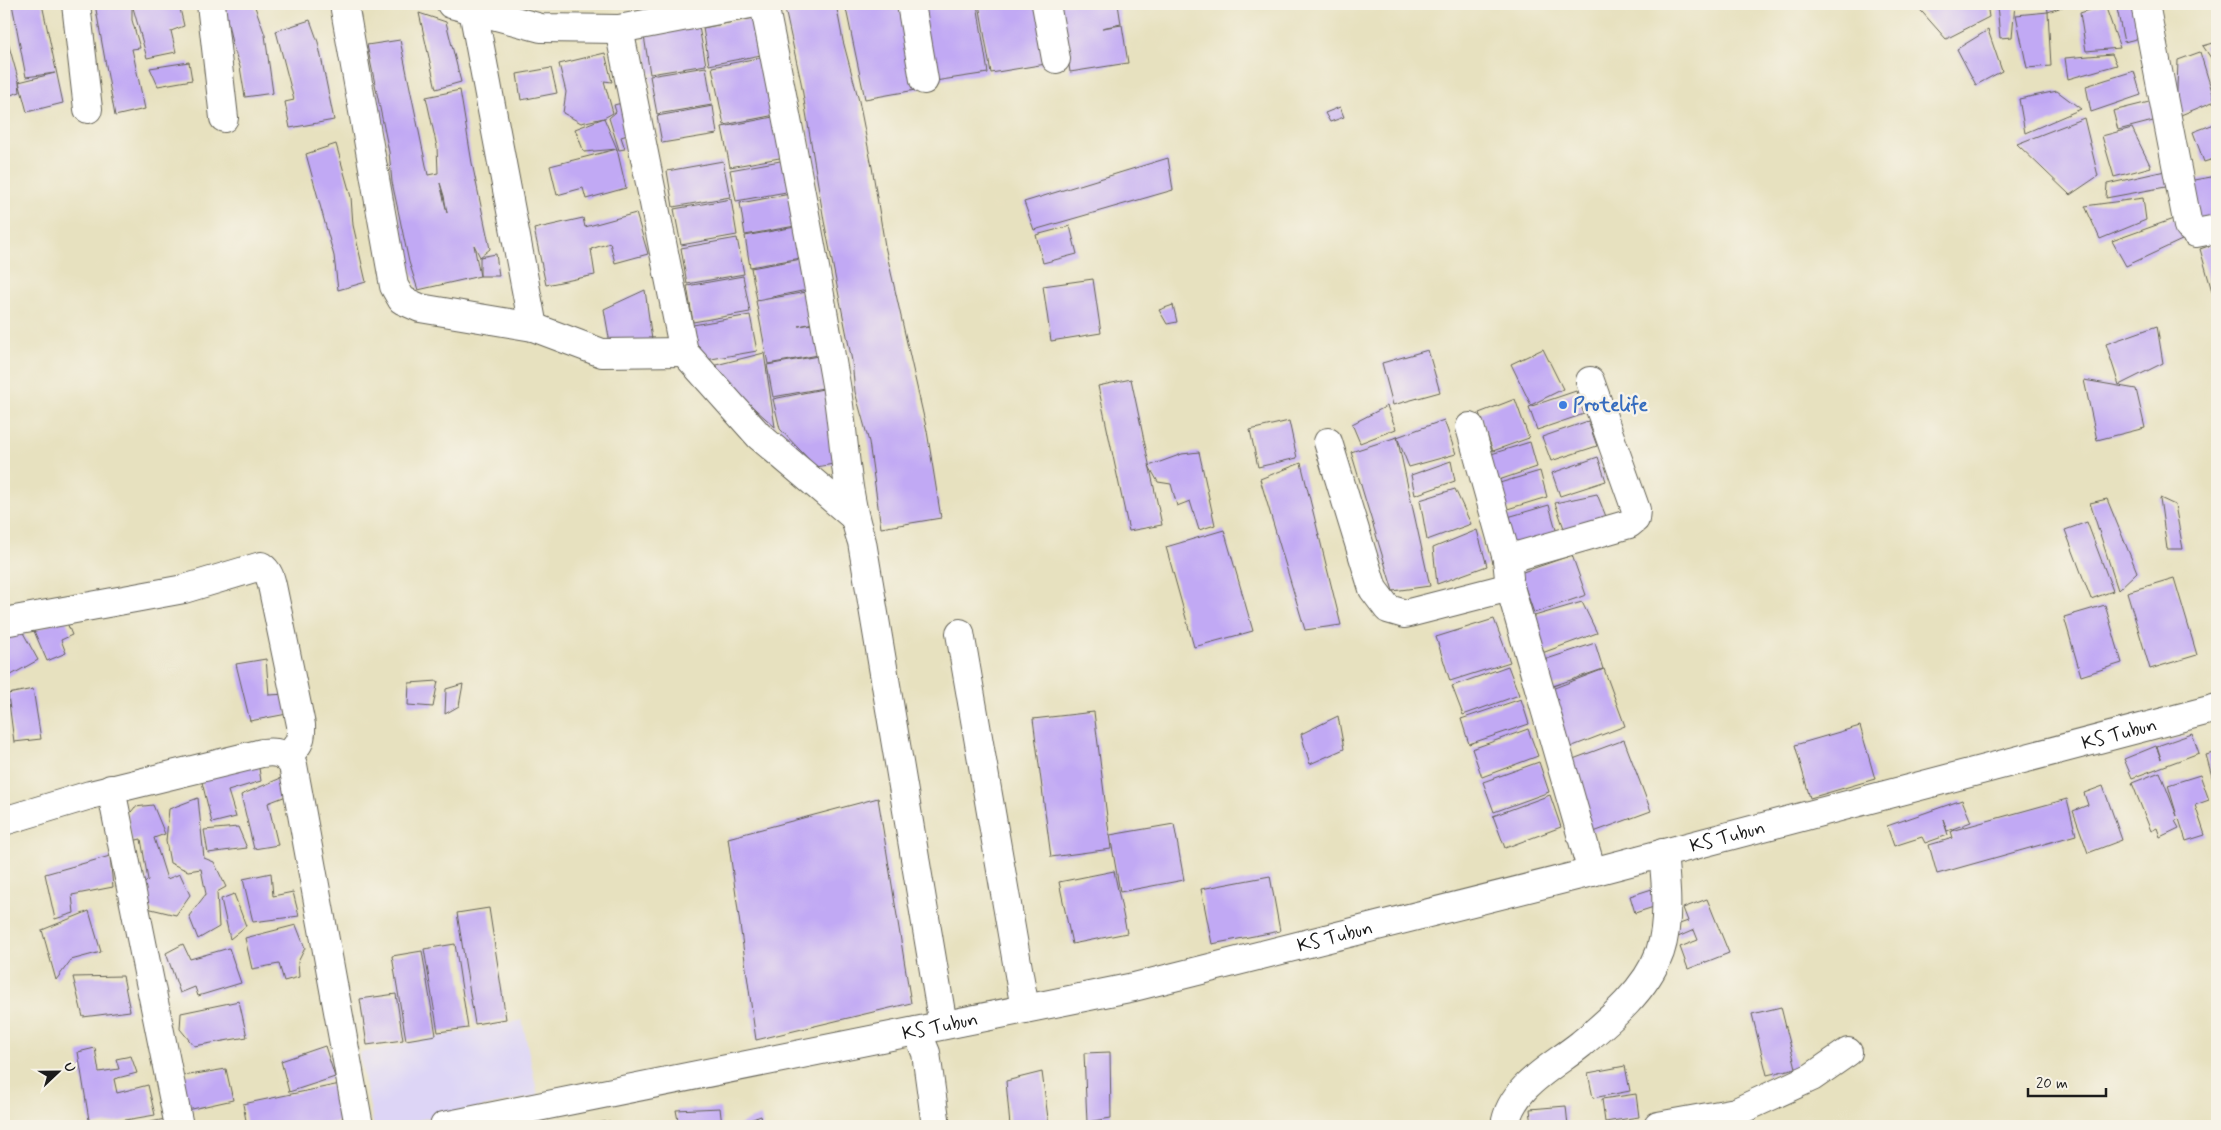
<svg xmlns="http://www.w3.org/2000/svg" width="2221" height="1130" font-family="Mynerve,sans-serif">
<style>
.built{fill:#ddd5f6}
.building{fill:#c1a9f4;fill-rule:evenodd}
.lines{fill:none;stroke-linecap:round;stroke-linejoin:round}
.minor-casing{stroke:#636155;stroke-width:30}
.secondary-casing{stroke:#636155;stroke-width:30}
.minor{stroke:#fff;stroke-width:28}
.secondary{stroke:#fff;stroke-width:28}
.shop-dot{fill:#3f7fe0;stroke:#f7f3e8;stroke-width:2}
.labels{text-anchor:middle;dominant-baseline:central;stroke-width:5;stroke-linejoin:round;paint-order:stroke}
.shop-label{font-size:19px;font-weight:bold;fill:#366cbe;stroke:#f7f3e8;text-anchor:start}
.street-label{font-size:19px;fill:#1c1c1c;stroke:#f7f3e8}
</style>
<rect width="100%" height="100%" fill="#f7f3e8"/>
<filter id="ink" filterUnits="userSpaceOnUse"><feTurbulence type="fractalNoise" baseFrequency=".02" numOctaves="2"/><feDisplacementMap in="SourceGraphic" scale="10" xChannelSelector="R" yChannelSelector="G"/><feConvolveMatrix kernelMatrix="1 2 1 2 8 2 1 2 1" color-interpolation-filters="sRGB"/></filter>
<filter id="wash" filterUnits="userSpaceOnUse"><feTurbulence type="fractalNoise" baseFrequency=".0096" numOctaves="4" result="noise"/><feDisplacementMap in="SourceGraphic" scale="20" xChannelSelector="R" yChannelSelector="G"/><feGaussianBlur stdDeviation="1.12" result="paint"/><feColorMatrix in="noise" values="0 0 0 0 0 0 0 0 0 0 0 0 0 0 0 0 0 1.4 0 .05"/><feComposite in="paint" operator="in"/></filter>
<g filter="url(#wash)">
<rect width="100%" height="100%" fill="#e7e1bf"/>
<polygon class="built" points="522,1020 538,1096 388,1126 374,1126 359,1053"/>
<g id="blocks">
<g class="building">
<polygon points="12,4 42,4 63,103 27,112 19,82 55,73 26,77"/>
<polygon points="95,4 132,4 132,20 140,48 132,49 145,109 115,116"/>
<polygon points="132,4 179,4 184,26 171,31 176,52 147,58"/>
<polygon points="224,4 254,4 265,35 273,93 245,97 240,67 232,43"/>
<polygon points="809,4 836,4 843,41 859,101 872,167 885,246 927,431 941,518 881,528 869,442 855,392 852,361 824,221 801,82 785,9"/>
<polygon points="845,4 904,4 921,89 865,99"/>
<polygon points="915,4 977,4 988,73 928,82"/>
<polygon points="979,4 1040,4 1052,63 991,73"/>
<polygon points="1060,4 1118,4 1121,24 1102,28 1122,25 1128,63 1070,72"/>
<polygon points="1915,4 1987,4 1989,17 1946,39"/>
<polygon points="1997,4 2015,4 2012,37 2000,38"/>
<polygon points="2047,4 2070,4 2048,12"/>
<polygon points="2116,4 2137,4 2144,37 2124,42"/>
<polygon points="2105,5 2120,48 2086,51 2080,13"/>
<polygon points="2048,12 2051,66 2027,68 2016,15"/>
<polygon points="419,13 446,22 461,82 436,89"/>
<polygon points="754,18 761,55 709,65 703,28"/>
<polygon points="310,20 318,42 334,120 290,128 285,102 294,100 276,31"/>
<polygon points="699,27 706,65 650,74 644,36"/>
<polygon points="4,28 19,82 20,92 4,97"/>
<polygon points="1988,30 2002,71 1976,85 1957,49"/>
<path d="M400,40l28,135 10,-2 -1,-26 -11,-50 34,-7 12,73 18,86 -10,8 16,-3 3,22h-19v-19l-6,-12 6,31 -62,14 -9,-28 -17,-80 -3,-30 -22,-107zM440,183l4,13 3,17z"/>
<polygon points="2217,42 2217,67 2203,46"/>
<polygon points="2200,52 2215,101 2176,117 2178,60"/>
<polygon points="605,53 612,82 604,81 613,113 604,118 617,149 584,152 575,129 604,118 581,123 563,113 566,92 559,64"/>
<polygon points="2112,54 2117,65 2068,79 2065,58"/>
<polygon points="763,57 775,115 724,125 712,67"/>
<polygon points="189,62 192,80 158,86 150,68"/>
<polygon points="706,67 712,105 657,114 650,76"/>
<polygon points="551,68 557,93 521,100 517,74"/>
<polygon points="2134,71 2141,95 2091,112 2086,86"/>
<polygon points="2057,91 2081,109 2025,133 2019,99"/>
<polygon points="2153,101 2157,120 2118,130 2113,111"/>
<polygon points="622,103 631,134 621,137 625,149 619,150 609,118 616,112 614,105"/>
<polygon points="713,106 717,134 662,143 657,116"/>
<polygon points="1340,107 1344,117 1330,122 1325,113"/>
<polygon points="778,116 785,157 730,167 722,127"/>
<polygon points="2084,118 2098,176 2070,195 2017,144"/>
<polygon points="2217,123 2217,158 2204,162 2193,132"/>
<polygon points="2132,128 2151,167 2114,177 2102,136"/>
<polygon points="336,144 351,197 353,225 366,282 338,290 334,256 306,154"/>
<polygon points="617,149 626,188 586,199 583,188 557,195 550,166"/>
<polygon points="1168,158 1173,190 1034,230 1024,202"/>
<polygon points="786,160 792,191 736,201 730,170"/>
<polygon points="723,161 730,197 673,207 667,171"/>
<polygon points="2165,171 2171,186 2106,198 2107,184"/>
<polygon points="2217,176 2217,216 2194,220 2188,181"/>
<polygon points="796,193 801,225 745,235 740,203"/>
<polygon points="2143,198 2146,220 2100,239 2085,206"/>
<polygon points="731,199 737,235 681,245 674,209"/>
<polygon points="636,213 648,254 615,263 610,243 591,249 595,275 546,285 534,229 583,218 585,227"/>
<polygon points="2176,218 2184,239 2126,266 2112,241"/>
<polygon points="801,226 807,257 750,267 745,236"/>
<polygon points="1070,226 1077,254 1043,263 1036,235"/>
<polygon points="737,238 744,274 687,284 681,248"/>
<polygon points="2217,243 2217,309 2200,249"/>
<polygon points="807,258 812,289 757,300 751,268"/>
<polygon points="743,276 750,312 693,322 687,286"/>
<polygon points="1093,279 1101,333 1051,341 1043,286"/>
<polygon points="645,290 653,347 611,349 604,309"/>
<polygon points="812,291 818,322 799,326 818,323 824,354 768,364 756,301"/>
<polygon points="1173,305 1177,322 1167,324 1159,310"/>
<polygon points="750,315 757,351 700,361 693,325"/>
<polygon points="2157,326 2163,363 2119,385 2106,344"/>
<polygon points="1543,349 1563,389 1531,405 1511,364"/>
<polygon points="1428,350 1440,392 1393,405 1382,363"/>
<polygon points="764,353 775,427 708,367"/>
<polygon points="824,355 829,387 773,397 767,365"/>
<polygon points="1131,379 1162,525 1129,531 1098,386"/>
<polygon points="2084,380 2136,389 2145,428 2097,440"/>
<polygon points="828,388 840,463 816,467 780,429 773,399"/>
<polygon points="1576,391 1584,414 1537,430 1529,407"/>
<polygon points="1515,399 1529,438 1493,451 1479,413"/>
<polygon points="1387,406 1396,429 1360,443 1352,424"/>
<polygon points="1444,420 1456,454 1409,467 1397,437"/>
<polygon points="1289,421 1297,458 1258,467 1250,430"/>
<polygon points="1588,421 1597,446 1551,461 1542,437"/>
<polygon points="1397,437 1430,586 1393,591 1351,452"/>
<polygon points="1530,442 1537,467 1496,481 1488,455"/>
<polygon points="1199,452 1215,525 1199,530 1190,501 1177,506 1171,484 1158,482 1149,466 1182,454"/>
<polygon points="1598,457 1606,481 1560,496 1552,473"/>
<polygon points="1451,461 1455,481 1415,495 1411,475"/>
<polygon points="1301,463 1341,625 1305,630 1260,479"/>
<polygon points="1540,471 1547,497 1501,511 1493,485"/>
<polygon points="1455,489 1471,524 1427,540 1420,500"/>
<polygon points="1597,494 1609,524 1566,534 1555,503"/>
<polygon points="2160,498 2175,505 2183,549 2167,549"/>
<polygon points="2107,499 2137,572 2118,590 2090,503"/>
<polygon points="1549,505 1558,537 1511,551 1501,519"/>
<polygon points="2087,522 2113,591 2091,599 2065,530"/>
<polygon points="1224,530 1253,631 1194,647 1166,547"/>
<polygon points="1477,530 1487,566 1437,584 1433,548"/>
<polygon points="1572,555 1586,595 1534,613 1520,573"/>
<polygon points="2174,578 2197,655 2150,669 2127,592"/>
<polygon points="1582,602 1597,633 1542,653 1531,617"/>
<polygon points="2105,605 2122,663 2081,676 2064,617"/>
<polygon points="65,618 72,635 61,640 66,653 47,661 34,631"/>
<polygon points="1494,619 1510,662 1450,681 1436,637"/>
<polygon points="21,629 38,660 4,679 4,639"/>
<polygon points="1595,643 1603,669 1553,686 1544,660"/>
<polygon points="266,659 269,695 287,694 287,714 250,721 236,664"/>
<polygon points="1508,666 1519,695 1463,715 1452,686"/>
<polygon points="1604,669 1625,726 1565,749 1544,692"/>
<polygon points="438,681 433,707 408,705 409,683"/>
<polygon points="463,684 459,706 445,714 446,689"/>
<polygon points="33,689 41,739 14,742 8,694"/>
<polygon points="1521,699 1529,724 1469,744 1461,719"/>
<polygon points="1094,712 1111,849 1051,857 1033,719"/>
<polygon points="1338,716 1344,749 1310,764 1301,734"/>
<polygon points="1860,726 1875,779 1810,798 1795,745"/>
<polygon points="1528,729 1538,756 1482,777 1472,749"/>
<polygon points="2192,734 2199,753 2132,778 2124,759 2156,746 2161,759 2157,746"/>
<polygon points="1624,740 1651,811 1591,833 1565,762"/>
<polygon points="2217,752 2217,794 2206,755"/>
<polygon points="258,762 261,781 228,791 236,817 212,823 200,774"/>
<polygon points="1539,762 1549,792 1494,812 1483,782"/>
<polygon points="2160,772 2177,816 2168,785 2200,775 2209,800 2195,805 2205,835 2186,841 2179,819 2175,821 2179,828 2160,837 2157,828 2151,831 2132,783"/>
<polygon points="288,775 294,793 268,803 278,845 254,849 241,795"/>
<polygon points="2103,786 2122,840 2088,853 2073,811 2088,805 2084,793"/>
<polygon points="1550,795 1561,827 1505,848 1493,816"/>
<polygon points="198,798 204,858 214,862 226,887 217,892 219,927 198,939 189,916 206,894 201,869 188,871 170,863 166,841 169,809"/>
<polygon points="878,798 911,1003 756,1040 728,838"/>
<polygon points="2067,799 2076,835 1937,874 1929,845 1953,838 1951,831"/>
<polygon points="1962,800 1971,822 1947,831 1943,819 1948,835 1925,843 1922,837 1894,846 1887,826"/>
<polygon points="153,805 165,834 154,838 167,879 180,874 190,895 176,915 147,908 142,886 148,880 141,839 132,841 128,816 135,807"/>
<polygon points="1174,824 1184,880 1120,892 1110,835"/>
<polygon points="238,827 247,848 208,853 204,830"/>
<polygon points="110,856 113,887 72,895 74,913 55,919 45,874"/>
<polygon points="1114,871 1127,933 1072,944 1059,882"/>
<polygon points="271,873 273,896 293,892 299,916 253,922 243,879"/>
<polygon points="1270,876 1280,931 1212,944 1201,889"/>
<polygon points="1655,888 1660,905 1635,913 1630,896"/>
<polygon points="234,894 246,926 230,939 221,899"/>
<polygon points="1707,899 1729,953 1688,969 1680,947 1698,940 1694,930 1678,937 1674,926 1688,921 1683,908"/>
<polygon points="489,908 506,1019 475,1024 457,913"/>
<polygon points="89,911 101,952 71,960 56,980 42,930"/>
<polygon points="296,925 305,948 298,962 299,977 284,981 279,964 252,969 245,938"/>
<polygon points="183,944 190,959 229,948 241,983 198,996 195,987 180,993 166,953"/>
<polygon points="455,944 468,1028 438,1032 424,949"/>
<polygon points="422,951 436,1035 406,1040 392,956"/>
<polygon points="123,976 130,1011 83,1017 73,977"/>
<polygon points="396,994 403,1040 367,1045 360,999"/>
<polygon points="239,1001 247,1037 194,1046 180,1029 181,1013"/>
<polygon points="1781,1007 1796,1068 1767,1075 1752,1014"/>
<polygon points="325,1046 335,1077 289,1092 281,1061"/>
<polygon points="95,1048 99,1072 119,1069 116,1059 131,1056 137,1073 114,1079 117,1093 148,1085 155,1115 90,1126 78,1052"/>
<polygon points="1110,1052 1111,1118 1087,1122 1084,1053"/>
<polygon points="1625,1066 1630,1091 1593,1098 1588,1073"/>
<polygon points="226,1069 233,1100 183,1111 177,1077"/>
<polygon points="1042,1072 1049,1126 1010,1126 1006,1081"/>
<polygon points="340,1084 343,1121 307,1126 247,1126 243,1104"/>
<polygon points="1636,1094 1639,1117 1605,1122 1602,1099"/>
<polygon points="1566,1106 1568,1126 1532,1126 1530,1109"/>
<polygon points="720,1108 722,1126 679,1126 676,1110"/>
<polygon points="761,1116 763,1126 739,1126 744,1122"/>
<polygon points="165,1119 167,1126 137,1126 137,1125"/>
<polygon points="610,1121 611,1126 584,1126 583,1125"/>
</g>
</g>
</g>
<g filter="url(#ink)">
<use href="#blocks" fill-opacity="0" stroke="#636155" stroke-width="1"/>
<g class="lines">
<g class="minor-casing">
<g id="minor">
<polyline points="76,4 88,109"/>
<polyline points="211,4 224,118"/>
<polyline points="344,4 394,286 402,300 420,308 533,327 602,353 684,352"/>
<polyline points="451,4 541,28 619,29 750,4"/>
<path d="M764,4c25,124 49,249 71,375 10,54 9,111 27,163l81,483"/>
<polyline points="911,4 924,80"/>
<polyline points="1046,4 1056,59"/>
<polyline points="2145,4 2188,226 2196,233 2217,229"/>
<polyline points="473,10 533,327"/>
<polyline points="619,29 684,352 759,436 853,516"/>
<polyline points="1470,427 1507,559 1509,578"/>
<polyline points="1328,442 1373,589 1388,609 1405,614 1510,587 1592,872"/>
<polyline points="1507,559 1629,524 1635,519 1636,510 1590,381"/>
<path d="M4,622l180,-33 77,-23c9,6 10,15 12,24l28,135c1,16 -3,21 -14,32"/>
<polyline points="960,633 1025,1009"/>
<polyline points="111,789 179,1126"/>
<path d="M4,821l86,-26 172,-42c15,-2 22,0 31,12l66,361"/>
<polyline points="917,1031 926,1053 936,1126"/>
<path d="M1505,1126c5,-39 49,-60 76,-82 30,-25 65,-54 79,-92 10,-30 6,-69 3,-99"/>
<polyline points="1658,1126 1736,1112 1812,1077 1848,1052"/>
</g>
</g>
<g class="secondary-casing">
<g id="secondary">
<path id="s1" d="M444,1126l690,-139 458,-115 625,-164"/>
</g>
</g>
<use href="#minor" class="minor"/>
<use href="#secondary" class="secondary"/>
</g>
</g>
<circle class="shop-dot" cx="1563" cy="405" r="5"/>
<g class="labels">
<g class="shop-label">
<text x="1573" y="405">Protelife</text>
</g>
<g class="street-label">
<text stroke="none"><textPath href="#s1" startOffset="1721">KS Tubun</textPath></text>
<text stroke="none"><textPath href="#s1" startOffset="1316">KS Tubun</textPath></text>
<text stroke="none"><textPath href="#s1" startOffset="911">KS Tubun</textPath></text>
<text stroke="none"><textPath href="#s1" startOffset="506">KS Tubun</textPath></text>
</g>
</g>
<rect width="2221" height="1130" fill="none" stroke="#f7f3e8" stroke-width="20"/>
<g transform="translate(58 1072) rotate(68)" stroke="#f7f3e8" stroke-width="4" paint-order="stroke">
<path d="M0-4L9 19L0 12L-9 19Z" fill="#1c1c1c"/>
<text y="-8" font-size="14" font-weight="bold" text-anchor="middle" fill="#1c1c1c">U</text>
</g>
<path d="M2028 1088v8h78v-8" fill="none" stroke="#1c1c1c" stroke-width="2.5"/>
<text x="2036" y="1088" font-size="15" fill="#1c1c1c" stroke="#f7f3e8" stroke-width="4" paint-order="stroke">20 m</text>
</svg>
